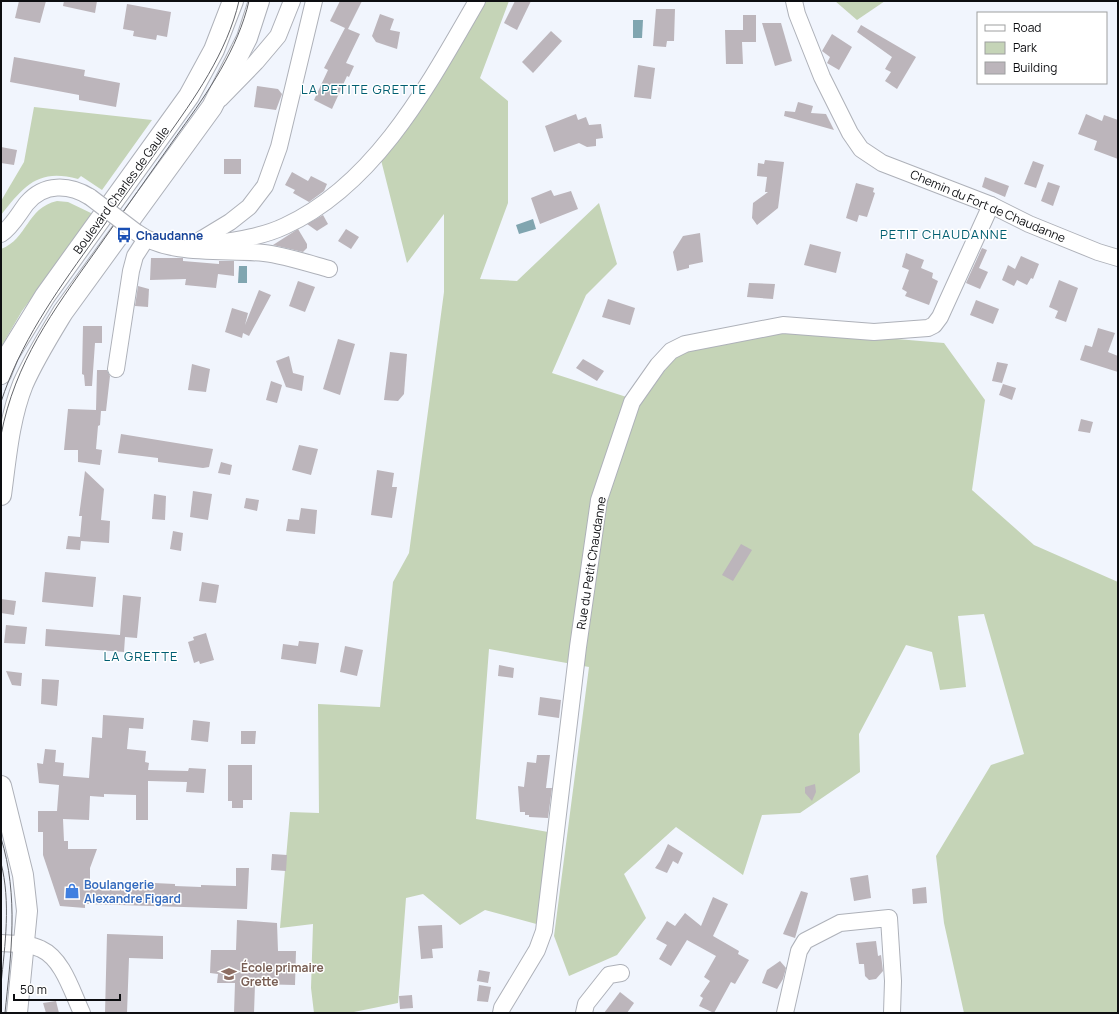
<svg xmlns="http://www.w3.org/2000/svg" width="1119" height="1014" font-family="Manrope,sans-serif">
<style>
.green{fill:#c5d4b7}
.water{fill:#80a5b0}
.building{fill:#bcb5bb}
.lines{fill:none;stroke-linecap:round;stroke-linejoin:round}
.minor-casing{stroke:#aeb1b9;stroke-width:18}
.major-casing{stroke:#aeb1b9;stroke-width:22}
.minor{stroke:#fff;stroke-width:16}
.major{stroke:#fff;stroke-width:20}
.tram{stroke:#64666b;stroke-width:1}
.minor-bridge-casing{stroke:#aeb1b9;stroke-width:18;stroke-linecap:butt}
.minor-bridge{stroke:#fff;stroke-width:16}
.labels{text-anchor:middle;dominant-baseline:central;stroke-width:3;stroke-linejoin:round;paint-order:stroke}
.street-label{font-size:12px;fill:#0d0e11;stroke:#fff}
.transit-label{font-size:12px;font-weight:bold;fill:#164399;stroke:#fff;text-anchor:start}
.shop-label{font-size:12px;font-weight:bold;fill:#366cbe;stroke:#fff;text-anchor:start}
.education-label{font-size:12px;font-weight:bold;fill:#785e54;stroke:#fff;text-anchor:start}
.neighbourhood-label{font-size:13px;letter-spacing:1px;fill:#005e71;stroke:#fff}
</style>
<rect width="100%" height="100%" fill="#f1f5fd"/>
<g class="green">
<polygon points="486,1 509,1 480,78 508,101 508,203 480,279 517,281 599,203 617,264 586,295 552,373 642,402 679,351 791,330 944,343 985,400 972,490 1034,545 1118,582 1118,1013 964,1013 944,923 936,856 991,765 1024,754 984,614 958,616 966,687 940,690 932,652 906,645 859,734 860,772 800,813 762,815 743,875 676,827 624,874 646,918 617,955 569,976 554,936 589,667 489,649 476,819 548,832 540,925 485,910 460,925 423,894 406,898 398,1003 349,1013 314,1013 311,988 313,924 280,928 290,812 319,813 318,704 380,707 393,582 409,553 444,292 444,214 407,263 381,160 447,68"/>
<polygon points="835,1 885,1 857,20"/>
<path d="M34,107l118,13 -50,70 -21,-14 -3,3c-40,-11 -54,7 -77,36v-14l23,-39z"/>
<path d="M57,201l11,1 25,12 -71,97 -21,36v-98c27,-10 25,-41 56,-48z"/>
</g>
<g class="water">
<polygon points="633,20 643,20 642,38 633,38"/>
<polygon points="533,219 536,229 519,234 516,225"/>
<polygon points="239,266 247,266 247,283 238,283"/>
</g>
<g class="building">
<polygon points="19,1 46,1 40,23 15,18"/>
<polygon points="64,1 97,1 95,13 63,6"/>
<polygon points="340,1 362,1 348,29 360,34 346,63 354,66 349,77 347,76 332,109 314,100 328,70 324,68 345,28 330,21"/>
<polygon points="515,1 531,1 517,30 504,23"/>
<polygon points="127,4 171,12 167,37 157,35 156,40 133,36 134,31 123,29"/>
<polygon points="656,9 675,9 674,41 667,41 666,47 653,46"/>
<polygon points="380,14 394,19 390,30 400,32 397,49 376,42 372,36"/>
<polygon points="743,15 756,15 756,42 742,42 743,64 726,64 725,30 743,30"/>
<polygon points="762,23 781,23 792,61 775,66"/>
<polygon points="861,25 916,57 897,89 885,81 891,72 885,69 892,57 857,32"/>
<polygon points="551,31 562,41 533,73 522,62"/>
<polygon points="832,34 852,47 839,70 827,63 830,57 822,51"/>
<polygon points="14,57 85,70 84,76 120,83 116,107 79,100 79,95 10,82"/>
<polygon points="638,65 655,68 651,99 634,97"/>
<polygon points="257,86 278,89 282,94 276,110 254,107"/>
<polygon points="798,102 813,106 811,113 826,114 834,130 784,116 785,111 795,112"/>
<polygon points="576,114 578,120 586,117 589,125 601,124 603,138 596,139 596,146 587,147 579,143 554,152 545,126"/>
<polygon points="1086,114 1102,121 1104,115 1118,120 1118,159 1094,150 1097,141 1078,134"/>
<polygon points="1,147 17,150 14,165 1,163"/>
<rect x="224" y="159" width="17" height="15"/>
<polygon points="765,160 784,162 778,208 757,225 752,218 753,203 768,192 765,192 767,177 757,176 758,163 764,164"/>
<polygon points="1033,161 1044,165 1036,188 1024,184"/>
<polygon points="292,172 308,181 311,176 327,184 324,191 309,202 293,193 295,190 285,185"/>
<polygon points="985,177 1009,186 1005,197 982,187"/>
<polygon points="1048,182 1060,186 1053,206 1041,201"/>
<polygon points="856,183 874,188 873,192 875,193 867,217 859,215 857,222 846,218"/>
<polygon points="551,190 554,196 571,191 578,209 540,224 531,198"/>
<polygon points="323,215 328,224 317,231 307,224"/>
<polygon points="298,229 307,244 307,248 303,252 273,245"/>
<polygon points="346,229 359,237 351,249 338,241"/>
<polygon points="700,233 703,262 689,265 689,268 677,271 673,252 683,236"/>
<polygon points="810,244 841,252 836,273 804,265"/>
<polygon points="982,248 987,250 979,268 988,272 980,289 966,283"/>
<polygon points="906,253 924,260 921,268 933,273 932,278 938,281 929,305 905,296 907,292 902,289 909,270 902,267"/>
<polygon points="1021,256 1039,264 1033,279 1031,278 1027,285 1017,280 1014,286 1002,280 1008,265 1015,269"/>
<polygon points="151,258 183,258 183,261 219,264 219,261 234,261 234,276 218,274 216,288 185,285 186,279 150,280"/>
<polygon points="1059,280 1078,288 1066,322 1055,318 1058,311 1049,307"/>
<polygon points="298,281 315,287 305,312 289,306"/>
<polygon points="749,283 775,284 773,299 747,297"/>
<polygon points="138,286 149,289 148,307 135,306"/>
<polygon points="259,290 271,295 249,336 243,333 242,338 225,332 232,308 248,313 245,325"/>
<polygon points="608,299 635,308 630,325 602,317"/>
<polygon points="976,300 999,309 993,324 970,315"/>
<polygon points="83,326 102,326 102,343 95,343 92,386 85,386 84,375 82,374"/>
<polygon points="1098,328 1115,333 1108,352 1118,356 1118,372 1080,360 1085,345 1092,347"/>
<polygon points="338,339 355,344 340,395 323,389"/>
<polygon points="390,352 407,354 404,394 398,401 384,400"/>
<polygon points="289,356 293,373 304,376 302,391 286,387 276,361"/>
<polygon points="583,359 604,371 597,381 576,368"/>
<polygon points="997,362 1008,364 1002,383 992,381"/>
<polygon points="192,364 210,369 206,392 188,390"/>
<polygon points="97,370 107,370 110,376 106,411 101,411 100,425 98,426 96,449 102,450 100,465 78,462 78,450 64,450 68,409 96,410"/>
<polygon points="271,381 282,385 277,403 266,400"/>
<polygon points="1003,384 1016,388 1012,400 999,395"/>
<polygon points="1081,419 1093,422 1090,433 1078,431"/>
<polygon points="121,434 213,449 209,467 203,468 158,462 158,458 118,453"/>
<polygon points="299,445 318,449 311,475 292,470"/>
<polygon points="221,462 232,465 230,475 218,473"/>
<polygon points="377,470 394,473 392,487 397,487 392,518 371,515"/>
<polygon points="85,471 104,489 101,520 110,521 109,543 81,541 80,550 66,549 68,536 80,537 82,516 79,516"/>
<polygon points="193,491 212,494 208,520 190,517"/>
<polygon points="154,494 166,496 165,520 152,519"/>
<polygon points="246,498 259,500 257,511 244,508"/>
<polygon points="301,508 317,510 315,534 286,531 288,519 299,520"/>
<polygon points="173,531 183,533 181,551 170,549"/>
<polygon points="741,544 752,550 733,581 722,575"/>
<polygon points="45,572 96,577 93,607 42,602"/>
<polygon points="202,582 219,585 216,603 199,601"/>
<polygon points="123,595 141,597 137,638 125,637 124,652 45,646 46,629 120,635"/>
<polygon points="1,599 16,601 14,615 1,613"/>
<polygon points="6,625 27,627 25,644 4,643"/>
<polygon points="206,633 214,660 200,664 199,661 194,663 188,642 194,640 193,637"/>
<polygon points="299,641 319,643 316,664 281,659 283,644 298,646"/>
<polygon points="345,646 363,650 357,676 340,672"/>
<polygon points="499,665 514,668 513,678 498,676"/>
<polygon points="6,671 22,673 21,686 12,685"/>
<polygon points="42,679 59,680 57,706 41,704"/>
<polygon points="540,697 561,700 559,718 538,715"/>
<polygon points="103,715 144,718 143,729 129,728 127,749 146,751 145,762 149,763 148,770 188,771 189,768 206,769 204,793 186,792 187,782 148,781 148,820 136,820 136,795 104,794 104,797 90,796 89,820 63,819 64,841 68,841 68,849 97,849 90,868 90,883 154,886 154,883 175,884 175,886 201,887 201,885 236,886 236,868 249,868 247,909 88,904 85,904 85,908 60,906 43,855 43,832 38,832 38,811 57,811 59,785 39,783 37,763 43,764 45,749 56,750 55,762 64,763 63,776 89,778 92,737 102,738"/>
<polygon points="193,720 210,722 208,742 191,740"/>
<polygon points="241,731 256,731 255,744 241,744"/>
<polygon points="537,755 550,755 546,788 552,788 548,818 529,817 529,815 525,815 525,812 520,812 518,786 524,787 527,762 536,763"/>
<polygon points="228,765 252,765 252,800 243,800 243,808 232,808 232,801 228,801"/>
<polygon points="815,784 816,792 812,801 805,793 805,787"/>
<polygon points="668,844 683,853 678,864 673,861 667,873 655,868 660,861"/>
<polygon points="272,854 287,855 286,871 271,870"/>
<polygon points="868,875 871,898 854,901 850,878"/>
<polygon points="926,887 927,903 913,904 912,889"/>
<polygon points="801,891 808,893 795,938 783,934"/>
<polygon points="713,897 728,904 713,936 739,951 738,954 749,960 735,984 731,982 714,1013 699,1006 703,998 700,996 710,981 704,977 716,956 687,940 671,966 659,959 667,945 656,939 667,921 675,926 685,913 701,926"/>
<polygon points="237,920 277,923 278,951 296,951 295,985 255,984 254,1013 234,1013 235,983 217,983 218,974 210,973 211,950 236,950"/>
<polygon points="442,925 443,948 432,949 433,958 421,959 418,926"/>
<polygon points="107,934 163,936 163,959 129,958 127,1013 105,1013"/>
<polygon points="876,941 878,956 881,955 883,971 876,979 869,980 865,976 864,964 859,964 856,943"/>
<polygon points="780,961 786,968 783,979 777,989 762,983 767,970"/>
<polygon points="479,970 490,972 488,983 477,981"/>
<polygon points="479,985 491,987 488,1002 477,1001"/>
<polygon points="620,992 634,1003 627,1013 604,1013"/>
<polygon points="412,995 413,1008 400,1009 399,996"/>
<polygon points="56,1001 59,1013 46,1013 43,1003"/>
</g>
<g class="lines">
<g class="minor-casing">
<g id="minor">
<polyline points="794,1 797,14 822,77 850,133 861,149 882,163 991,205 1029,224 1098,252 1118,258"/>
<polyline points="220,99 256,62 278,36 292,1"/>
<path d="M136,232c33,25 88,17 128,21 19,2 47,11 65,16"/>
<path d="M1,234c11,-7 18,-21 26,-31 17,-20 42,-19 63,-6"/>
<polyline points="197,242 230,222 249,207 265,186 279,147 314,1"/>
<path d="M187,248c32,-6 69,-8 98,-22 91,-42 144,-142 192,-225"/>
<polyline points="116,369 131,271 135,256 146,239"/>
<path d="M1,943c13,1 28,0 40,6 22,10 31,43 41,64"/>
<polyline points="501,1013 502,1008 537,950 544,931 578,647 599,500 632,402 658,365 671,351 685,344 783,325 874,332 928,328 934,325 940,317 991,205"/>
<polyline points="584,1013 586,1004 609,975 621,973"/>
<polyline points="785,1013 799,951 805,941 840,923 889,918 893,981 892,1013"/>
</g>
</g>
<g class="major-casing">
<g id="major">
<polyline points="1,374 8,356 45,296 189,96 214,50 233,1"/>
<path d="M1,495c5,-37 8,-76 22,-111 11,-25 26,-49 40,-72l149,-205 35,-69 12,-37"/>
<polyline points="1,786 23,875 27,911 17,1013"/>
</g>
</g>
<use href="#minor" class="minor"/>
<use href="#major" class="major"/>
<g class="tram">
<path d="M1,402c19,-59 54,-108 89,-157 25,-35 49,-69 74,-104 30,-42 63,-88 75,-140"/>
<path d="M1,435c14,-73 52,-124 94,-183 28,-40 57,-81 85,-121 28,-39 58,-82 69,-130"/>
<path d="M1,838c18,58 10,116 4,175"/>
<path d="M1,863c10,39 4,82 0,121"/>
</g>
<g class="minor-bridge-casing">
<polyline id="minor-bridge" points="90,197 136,232"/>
</g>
<use href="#minor-bridge" class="minor-bridge"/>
</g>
<defs>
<g id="bus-bare" transform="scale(1.2)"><path d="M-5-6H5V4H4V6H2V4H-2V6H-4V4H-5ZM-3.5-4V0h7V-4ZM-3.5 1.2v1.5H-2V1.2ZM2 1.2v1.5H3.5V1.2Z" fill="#1a4fb4" stroke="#fff" stroke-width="2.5" paint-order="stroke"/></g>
<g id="shop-bare" transform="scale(1.2)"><path d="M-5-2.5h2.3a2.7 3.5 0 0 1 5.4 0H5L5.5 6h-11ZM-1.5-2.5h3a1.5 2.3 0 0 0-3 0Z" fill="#3f7fe0" stroke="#fff" stroke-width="2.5" paint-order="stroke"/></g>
<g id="school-bare" transform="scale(1.2)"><path d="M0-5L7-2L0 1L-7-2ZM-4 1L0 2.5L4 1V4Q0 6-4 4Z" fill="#8d6e63" stroke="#fff" stroke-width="2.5" paint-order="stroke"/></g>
</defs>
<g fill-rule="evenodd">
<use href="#bus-bare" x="124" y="235"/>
<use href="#shop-bare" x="72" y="891"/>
<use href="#school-bare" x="229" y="974"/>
</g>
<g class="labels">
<g class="street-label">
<text transform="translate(121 190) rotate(-54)">Boulevard Charles de Gaulle</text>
<text transform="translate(988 206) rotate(23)">Chemin du Fort de Chaudanne</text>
<text transform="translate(591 563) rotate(-81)">Rue du Petit Chaudanne</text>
</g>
<g class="transit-label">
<text x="136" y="235">Chaudanne</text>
</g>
<g class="shop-label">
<text x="84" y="884">Boulangerie<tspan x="84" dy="14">Alexandre Figard</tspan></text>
</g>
<g class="education-label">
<text x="241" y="967">École primaire<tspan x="241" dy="14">Grette</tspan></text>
</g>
<g class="neighbourhood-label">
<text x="364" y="89">LA PETITE GRETTE</text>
<text x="944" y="234">PETIT CHAUDANNE</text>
<text x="141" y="656">LA GRETTE</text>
</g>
</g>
<rect width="1119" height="1014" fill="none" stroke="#0d0e11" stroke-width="4"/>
<rect x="977" y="12" width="130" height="72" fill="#ffffff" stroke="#9e9fa0"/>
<rect x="985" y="25" width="20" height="6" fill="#ffffff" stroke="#9e9fa0"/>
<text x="1013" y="32" font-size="12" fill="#0d0e11">Road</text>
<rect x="985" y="42" width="20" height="12" fill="#c5d4b7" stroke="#9e9fa0"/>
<text x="1013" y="52" font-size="12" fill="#0d0e11">Park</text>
<rect x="985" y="62" width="20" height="12" fill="#bcb5bb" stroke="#9e9fa0"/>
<text x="1013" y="72" font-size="12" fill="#0d0e11">Building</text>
<path d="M14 994v6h106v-6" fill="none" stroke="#0d0e11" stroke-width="2"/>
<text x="20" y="994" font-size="12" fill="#0d0e11" stroke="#ffffff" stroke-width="3" paint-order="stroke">50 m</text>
</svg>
